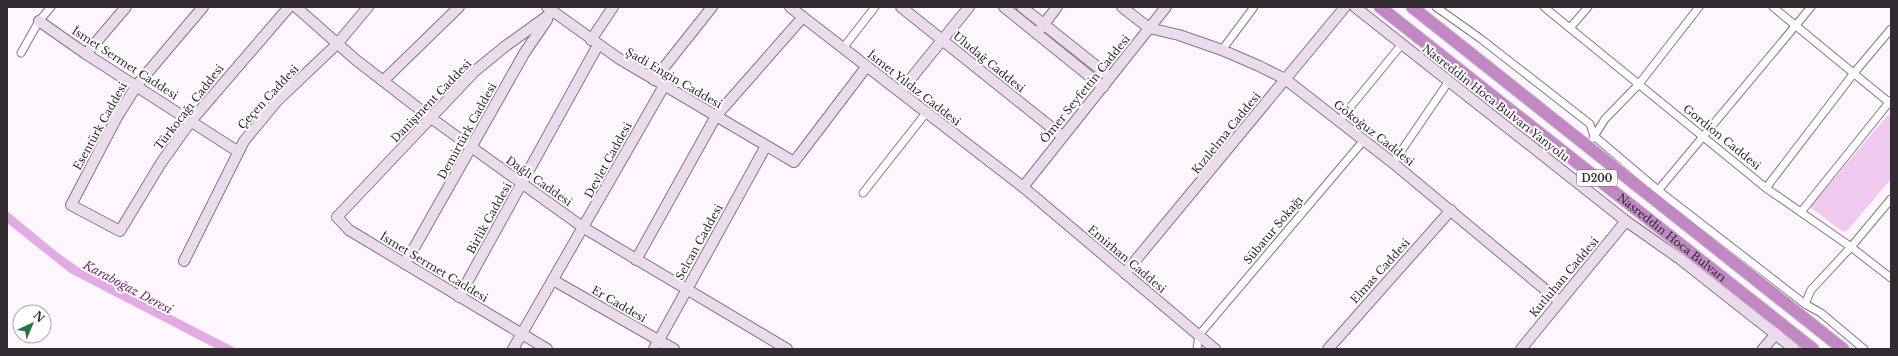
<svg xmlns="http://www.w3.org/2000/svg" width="1898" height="356" font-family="'Libre Baskerville',serif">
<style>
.green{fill:#efc9f0}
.water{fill:#e2abe3}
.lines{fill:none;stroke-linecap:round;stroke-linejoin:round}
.street-casing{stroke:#867686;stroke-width:9}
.secondary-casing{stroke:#867686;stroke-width:12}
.highway-casing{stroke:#d6d5d6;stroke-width:14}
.street{stroke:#fff;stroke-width:7}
.secondary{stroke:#ecdbed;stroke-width:10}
.highway{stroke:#c188c3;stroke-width:12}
.labels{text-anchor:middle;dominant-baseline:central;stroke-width:4;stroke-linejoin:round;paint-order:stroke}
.shield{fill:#fff;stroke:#706b70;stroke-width:1}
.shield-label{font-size:10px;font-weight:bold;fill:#322b32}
.street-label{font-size:11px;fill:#322b32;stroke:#fff}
.water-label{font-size:12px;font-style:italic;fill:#6e2e72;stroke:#fff}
</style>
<rect width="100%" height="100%" fill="#fef6fe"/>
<polygon class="green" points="1891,114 1891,179 1848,230 1843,232 1810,207 1887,116"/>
<polygon class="water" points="7,211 57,252 78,267 237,349 217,349 70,273 7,223"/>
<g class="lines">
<g class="street-casing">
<g id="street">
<polyline points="1436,7 1481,39 1590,124 1594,136 1659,191 1805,304 1821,313 1864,349"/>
<polyline points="1544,7 1766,188 1851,247 1891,278"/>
<polyline points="1773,7 1891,104"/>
<polyline points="1570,28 1588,7"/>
<polyline points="843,48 875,7"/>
<polyline points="1222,50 1254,7"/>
<polyline points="21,53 39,21 51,7"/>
<polyline points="1339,121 1402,44"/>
<polyline points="1593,138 1605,119 1639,84 1699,7"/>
<polyline points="1393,163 1449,81"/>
<polyline points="1766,188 1854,73 1891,29"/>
<polyline points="863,193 926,113"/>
<polyline points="1656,193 1811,7"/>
<polyline points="1801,212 1891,100"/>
<polyline points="1805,304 1811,290 1851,247 1891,199"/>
<polyline points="1197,349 1199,335 1364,140"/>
</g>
</g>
<g class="secondary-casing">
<g id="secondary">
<polyline points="203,7 137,85 117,117 71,205 120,231 161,163 191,121 289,7"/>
<polyline points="296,7 356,60 431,118 584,228 787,349"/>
<polyline points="547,7 618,58 794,162 867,66"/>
<polyline points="790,7 1023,187 1215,349"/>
<polyline points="901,7 1062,136"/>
<polyline points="1004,7 1103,87"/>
<polyline points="1022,7 1110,77"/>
<polyline points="1122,7 1149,28 1179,35 1222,50 1259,66 1285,79 1393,163 1559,301"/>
<polyline points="1355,7 1626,221 1680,259 1794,349"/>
<polyline points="39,21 86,54 237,151"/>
<polyline points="1041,28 1057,7"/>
<polyline points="591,40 613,7"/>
<polyline points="86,54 126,7"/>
<polyline points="654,80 712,7"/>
<polyline points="383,81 459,7"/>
<polyline points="900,92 969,7"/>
<polyline points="1023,187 1166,7"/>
<polyline points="636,260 716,116 803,17"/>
<polyline points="184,261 244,141 277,101 337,44 368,7"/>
<polyline points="405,264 525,52 547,20"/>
<polyline points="1125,273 1345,7"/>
<polyline points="553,280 674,349"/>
<polyline points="459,297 598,45"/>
<polyline points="513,349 664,86"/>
<polyline points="547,349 349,230 337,217 475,71 507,45 553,12"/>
<polyline points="654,349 766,146"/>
<polyline points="1328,349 1451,210"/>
<polyline points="1521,349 1626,221"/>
<polyline points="1763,349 1780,329"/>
</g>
</g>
<g class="highway-casing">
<g id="highway">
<path id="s1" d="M1380,7l433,342"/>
<polyline points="1412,7 1843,349"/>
</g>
</g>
<use href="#street" class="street"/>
<use href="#secondary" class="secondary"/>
<use href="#highway" class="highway"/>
</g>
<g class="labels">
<rect class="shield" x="1577" y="170" width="40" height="16" rx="3"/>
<g class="shield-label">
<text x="1597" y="178">D200</text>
</g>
<g class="street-label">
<text transform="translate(989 62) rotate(39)">Uludağ Caddesi</text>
<text transform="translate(125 63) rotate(33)">İsmet Sermet Caddesi</text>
<text transform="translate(674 78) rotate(30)">Şadi Engin Caddesi</text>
<text transform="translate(914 88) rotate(38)">İsmet Yıldız Caddesi</text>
<text transform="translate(1085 89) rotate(-51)">Ömer Seyfettin Caddesi</text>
<text transform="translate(268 97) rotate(-47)">Çeçen Caddesi</text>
<text transform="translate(431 101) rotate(-46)">Danişment Caddesi</text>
<text transform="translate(1496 103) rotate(38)">Nasreddin Hoca Bulvarı Yanyolu</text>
<text transform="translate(189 107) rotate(-52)">Türkocağı Caddesi</text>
<text transform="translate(100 126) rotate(-61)">Esentürk Caddesi</text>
<text transform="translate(467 131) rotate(-61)">Demirtürk Caddesi</text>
<text transform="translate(1226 133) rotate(-51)">Kızılelma Caddesi</text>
<text transform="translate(1374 133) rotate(38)">Gökoğuz Caddesi</text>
<text transform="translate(1722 137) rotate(39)">Gordion Caddesi</text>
<text transform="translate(608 160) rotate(-61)">Devlet Caddesi</text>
<text transform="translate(539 181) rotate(35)">Dağlı Caddesi</text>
<text transform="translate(489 218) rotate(-61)">Birlik Caddesi</text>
<text transform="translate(1273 230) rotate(-50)">Sübatur Sokağı</text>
<text stroke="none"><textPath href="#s1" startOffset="372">Nasreddin Hoca Bulvarı</textPath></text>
<text transform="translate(699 242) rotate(-61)">Selcan Caddesi</text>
<text transform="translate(1127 259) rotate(40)">Emirhan Caddesi</text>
<text transform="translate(434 267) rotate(31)">İsmet Sermet Caddesi</text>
<text transform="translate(1380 271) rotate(-48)">Elmas Caddesi</text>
<text transform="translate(1564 277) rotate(-50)">Kutluhan Caddesi</text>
<text transform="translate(619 304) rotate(30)">Er Caddesi</text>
</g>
<g class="water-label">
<text transform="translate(128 287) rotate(28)">Karaboğaz Deresi</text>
</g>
</g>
<rect width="1898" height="356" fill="none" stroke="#322b32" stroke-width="16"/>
<g transform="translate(32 324) rotate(44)"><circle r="19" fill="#ffffff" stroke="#adaaad"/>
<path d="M0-3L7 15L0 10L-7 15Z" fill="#287544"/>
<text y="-6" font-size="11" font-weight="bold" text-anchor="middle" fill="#322b32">N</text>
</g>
</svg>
